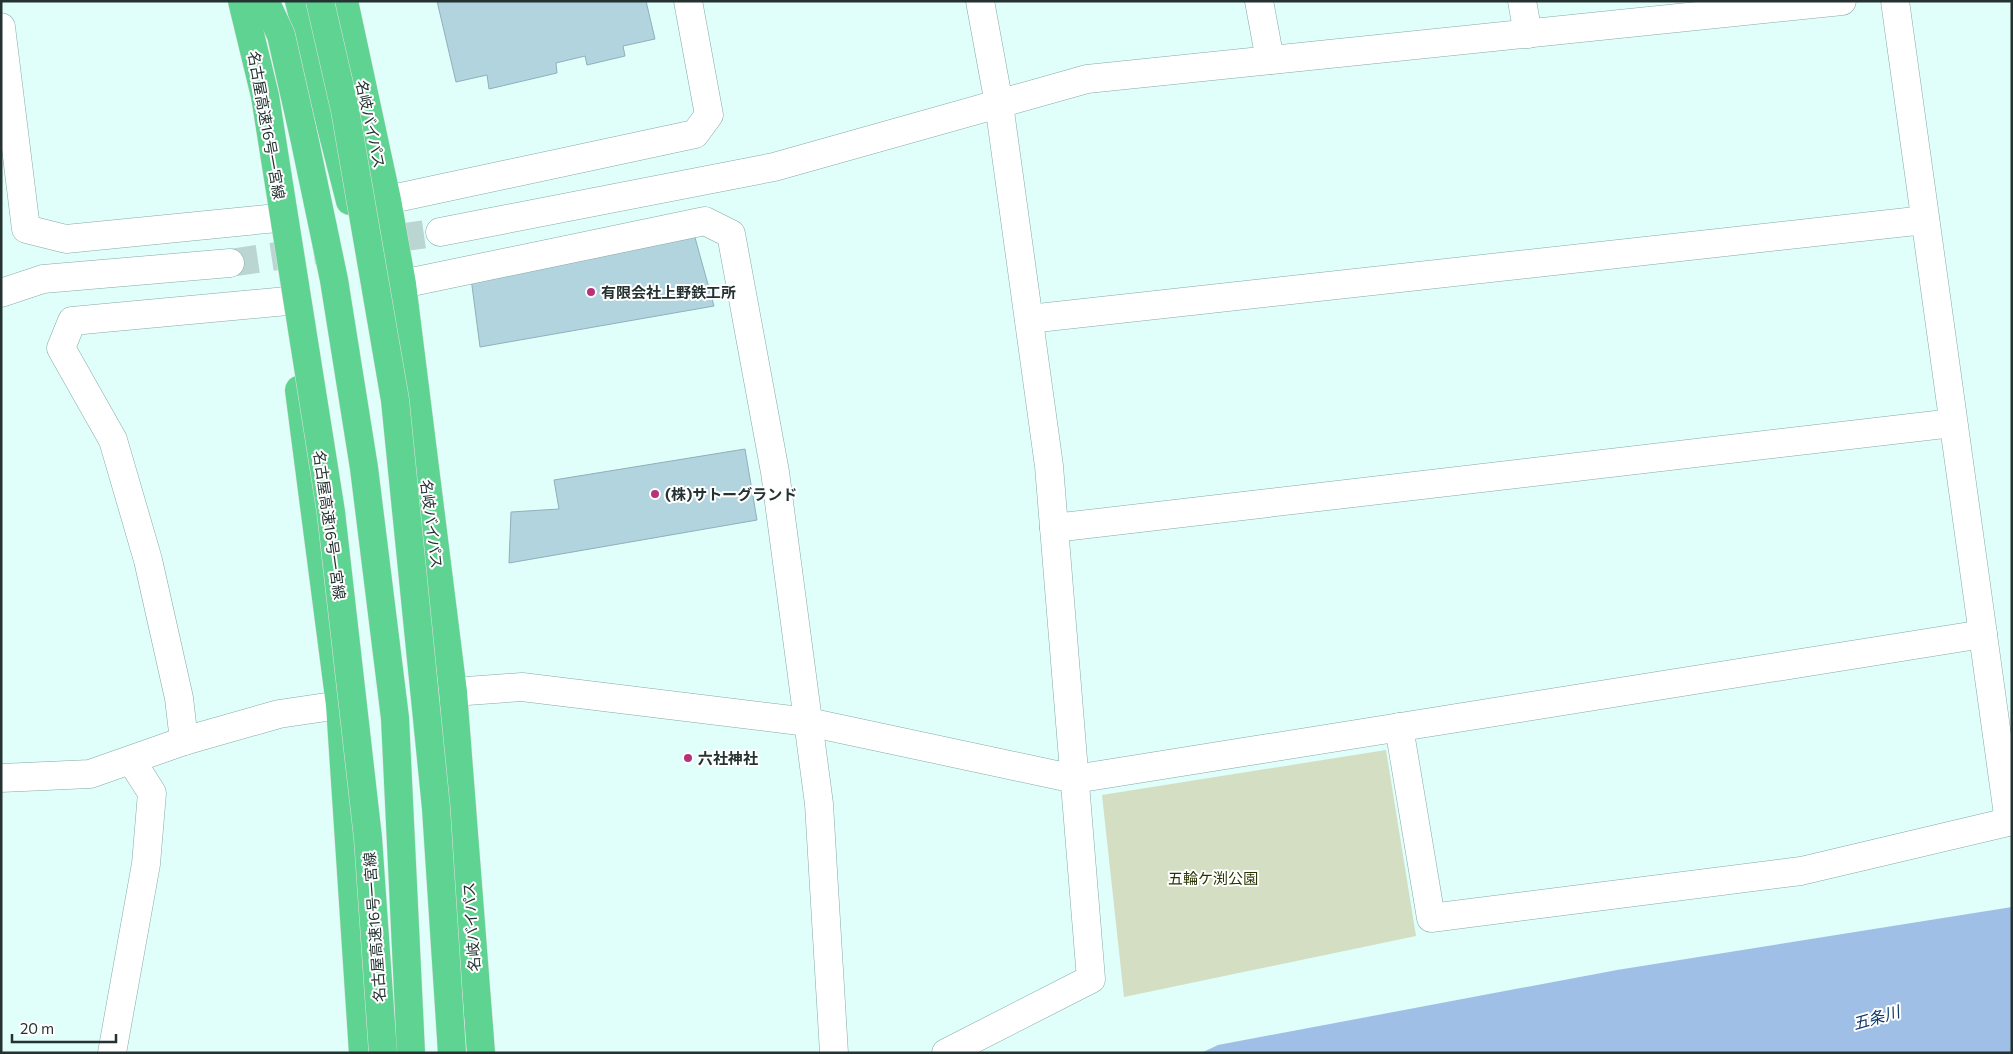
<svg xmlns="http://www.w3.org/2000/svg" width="2013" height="1054" font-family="Commissioner,'Noto Sans JP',sans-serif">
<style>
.green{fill:#d4dec2}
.water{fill:#a0bfe6}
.building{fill:#b2d4df;stroke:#8fb0bb}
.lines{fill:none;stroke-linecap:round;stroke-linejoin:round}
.minor-tunnel{stroke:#bad5d2;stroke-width:28;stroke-dasharray:28 14;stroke-linecap:butt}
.minor-casing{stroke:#86a9a6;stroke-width:29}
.highway-casing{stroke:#e0e2e2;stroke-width:29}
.minor{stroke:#fff;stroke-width:28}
.highway{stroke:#5fd391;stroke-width:28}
.highway-bridge-casing{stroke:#e0e2e2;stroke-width:29;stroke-linecap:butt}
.highway-bridge{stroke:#5fd391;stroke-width:28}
.poi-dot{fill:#b73278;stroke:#fff;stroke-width:2}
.labels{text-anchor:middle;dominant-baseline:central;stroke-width:4;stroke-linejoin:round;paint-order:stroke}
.street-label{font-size:15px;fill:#243231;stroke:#fff}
.poi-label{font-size:15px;font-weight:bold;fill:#243231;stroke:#fff;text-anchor:start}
.park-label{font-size:15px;fill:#293500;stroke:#fff}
.water-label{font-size:16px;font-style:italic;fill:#0c3766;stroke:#fff}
</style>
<rect width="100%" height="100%" fill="#e0fefa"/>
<polygon class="green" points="1386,750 1416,936 1124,997 1102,795"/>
<polygon class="water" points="2012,907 2012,1053 1201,1053 1218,1045 1617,970"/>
<g class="building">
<polygon points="437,1 646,1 655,39 623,46 625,56 587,65 585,56 556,63 557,73 489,89 487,75 456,82"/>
<polygon points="694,234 714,306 480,347 471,278"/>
<polygon points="745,449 757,520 509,563 511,512 559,509 554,480"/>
</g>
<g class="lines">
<polyline class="minor-tunnel" points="230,263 440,232"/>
<g class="minor-casing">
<g id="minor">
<polyline points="1259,1 1270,60"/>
<polyline points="1522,1 1528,34"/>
<polyline points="1895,1 2009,822"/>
<polyline points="1,27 26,229 66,239 277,218"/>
<polyline points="387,200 695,134 709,115 688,1"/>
<polyline points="440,232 774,167 1087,79 1842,1"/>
<polyline points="402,284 705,221 731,234 775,472 819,804 834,1053"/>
<polyline points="1,293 43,279 230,263"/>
<polyline points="1029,319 1925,220"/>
<polyline points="1054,528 1953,423"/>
<polyline points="453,692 522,687 808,722 1075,779 1983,634"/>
<polyline points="1399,727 1431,918 1801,871 2012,821"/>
<polyline points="184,741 179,698 148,560 113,440 61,348 72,321 287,301"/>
<polyline points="1,778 90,774 184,741 279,714 340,705"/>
<polyline points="112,1053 146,864 152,793 131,760"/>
<polyline points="946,1053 1091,979 1049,466 999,104 980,1"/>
</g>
</g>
<g class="highway-casing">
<g id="highway">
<polyline points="299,1 350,201"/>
<polyline points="344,1 387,200 402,284 453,692 481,1053"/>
<polyline points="299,390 340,705 363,1053"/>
</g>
</g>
<use href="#minor" class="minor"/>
<use href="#highway" class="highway"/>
<g class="highway-bridge-casing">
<g id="highway-bridge">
<polyline points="242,1 265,96 331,512 368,838 383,1053"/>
<polyline points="265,1 281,35 304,137 334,280 364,468 395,718 411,1053"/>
<polyline points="320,1 345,110 395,400 436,808 452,1053"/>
</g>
</g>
<use href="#highway-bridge" class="highway-bridge"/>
</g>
<g class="poi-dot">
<circle cx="591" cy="292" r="5"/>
<circle cx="655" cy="494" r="5"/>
<circle cx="688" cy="758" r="5"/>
</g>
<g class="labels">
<g class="street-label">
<text transform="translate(371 124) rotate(78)">名岐バイパス</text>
<text transform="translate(267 125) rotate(80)">名古屋高速16号一宮線</text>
<text transform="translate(432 524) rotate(83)">名岐バイパス</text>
<text transform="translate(330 525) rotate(82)">名古屋高速16号一宮線</text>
<text transform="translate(374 927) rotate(-94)">名古屋高速16号一宮線</text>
<text transform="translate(471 927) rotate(-94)">名岐バイパス</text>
</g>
<g class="poi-label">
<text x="601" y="292">有限会社上野鉄工所</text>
<text x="665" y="494">(株)サトーグランド</text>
<text x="698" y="758">六社神社</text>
</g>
<g class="park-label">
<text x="1213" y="878">五輪ケ渕公園</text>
</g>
<g class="water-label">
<text transform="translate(1876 1017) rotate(-16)">五条川</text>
</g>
</g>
<rect width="2013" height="1054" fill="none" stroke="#243231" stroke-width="5"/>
<path d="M12 1034v8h104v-8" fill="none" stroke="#243231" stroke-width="2.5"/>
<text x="20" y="1034" font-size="15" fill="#243231" stroke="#ffffff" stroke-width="4" paint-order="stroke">20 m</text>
</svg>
